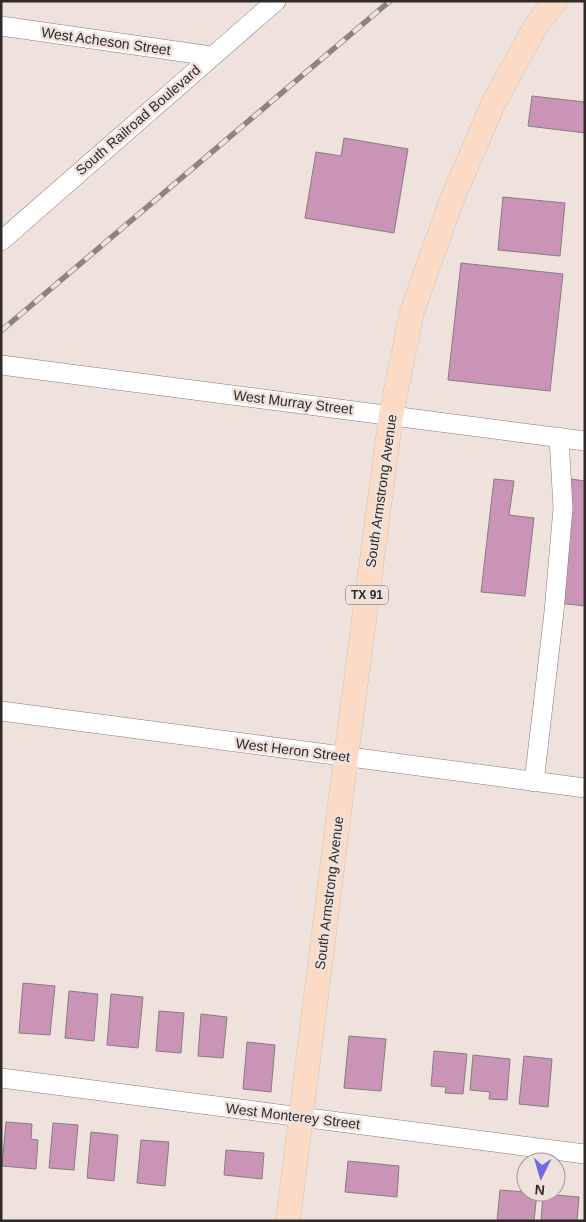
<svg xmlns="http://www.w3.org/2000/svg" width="586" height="1222" font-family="Arial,sans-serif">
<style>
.building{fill:#ca94b6;stroke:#877c83}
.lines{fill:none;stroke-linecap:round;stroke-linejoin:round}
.minor-casing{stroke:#877b76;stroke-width:20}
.major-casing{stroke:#c5c3c3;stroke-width:25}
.minor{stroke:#fff;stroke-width:19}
.major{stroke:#fcdbc6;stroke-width:24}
.rail-casing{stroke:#8d8480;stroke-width:5.5}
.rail{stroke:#efe2dc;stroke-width:4;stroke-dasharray:11;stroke-linecap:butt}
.labels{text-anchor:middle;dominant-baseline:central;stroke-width:5;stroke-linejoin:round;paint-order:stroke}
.shield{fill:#efe2dc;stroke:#69615e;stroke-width:1}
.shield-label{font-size:12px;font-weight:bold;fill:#2f2a28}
.street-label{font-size:14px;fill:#2f2a28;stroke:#efe2dc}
</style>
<rect width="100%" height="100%" fill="#efe2dc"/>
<g class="building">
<polygon points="532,96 585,102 585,133 528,126"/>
<polygon points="344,138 408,149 394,233 305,218 316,152 341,156"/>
<polygon points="503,197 565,203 560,256 498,250"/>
<polygon points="461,263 563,274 550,391 448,380"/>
<polygon points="494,479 514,481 509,515 534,518 525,596 481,592"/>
<polygon points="571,479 585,481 585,606 558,603"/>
<polygon points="23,983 55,986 50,1035 19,1033"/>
<polygon points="69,991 98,994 94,1041 65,1038"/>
<polygon points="111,994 143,997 138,1048 107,1045"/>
<polygon points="159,1011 184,1013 181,1053 156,1051"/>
<polygon points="201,1014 227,1017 223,1058 198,1056"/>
<polygon points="349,1036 386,1039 381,1091 344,1088"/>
<polygon points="247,1042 275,1045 271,1092 243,1089"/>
<polygon points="434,1051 467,1054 463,1094 445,1093 446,1087 431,1086"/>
<polygon points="473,1055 510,1059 507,1100 489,1099 490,1092 470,1090"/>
<polygon points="524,1056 552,1059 548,1107 519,1104"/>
<polygon points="6,1122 32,1124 31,1139 38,1140 36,1169 2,1166"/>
<polygon points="53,1123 78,1125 74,1170 49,1168"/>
<polygon points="91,1132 118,1135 114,1181 87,1178"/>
<polygon points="141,1140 169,1142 165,1186 137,1183"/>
<polygon points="226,1150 264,1153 262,1179 224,1175"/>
<polygon points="348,1161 399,1166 397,1197 345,1192"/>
<polygon points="500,1190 537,1193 534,1221 497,1221"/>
<polygon points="543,1194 579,1197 577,1221 541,1221"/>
</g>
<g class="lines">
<g class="minor-casing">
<g id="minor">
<polyline points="1,26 211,56"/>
<polyline points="1,241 276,1"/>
<polyline points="1,365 585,441"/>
<polyline points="1,711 585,788"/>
<polyline points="534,782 554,612 563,508 559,437"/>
<polyline points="1,1078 585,1154"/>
</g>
</g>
<g class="major-casing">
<polyline id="major" points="288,1221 346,757 391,415 412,312 452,199 494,102 536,26 555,1"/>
</g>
<use href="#minor" class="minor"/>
<use href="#major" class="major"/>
<g class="rail-casing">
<polyline id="rail" points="1,331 390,1"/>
</g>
<use href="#rail" class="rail"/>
</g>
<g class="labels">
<rect class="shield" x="346" y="585.5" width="42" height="19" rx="4"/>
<g class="shield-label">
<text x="367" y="595">TX 91</text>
</g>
<g class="street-label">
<text transform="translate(106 41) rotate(8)">West Acheson Street</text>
<text transform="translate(138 120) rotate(-41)">South Railroad Boulevard</text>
<text transform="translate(293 402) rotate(7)">West Murray Street</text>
<text transform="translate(381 491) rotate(-82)">South Armstrong Avenue</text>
<text transform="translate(293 750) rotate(7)">West Heron Street</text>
<text transform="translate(329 893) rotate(-83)">South Armstrong Avenue</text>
<text transform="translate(293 1116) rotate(7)">West Monterey Street</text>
</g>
</g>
<rect width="586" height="1222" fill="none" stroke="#2f2a28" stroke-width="5"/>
<g transform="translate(541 1177) rotate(185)"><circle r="24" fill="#efe2dc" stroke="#a29894"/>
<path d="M0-4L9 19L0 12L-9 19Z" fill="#706ae5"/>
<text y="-8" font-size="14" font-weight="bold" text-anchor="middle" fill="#2f2a28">N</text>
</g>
</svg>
